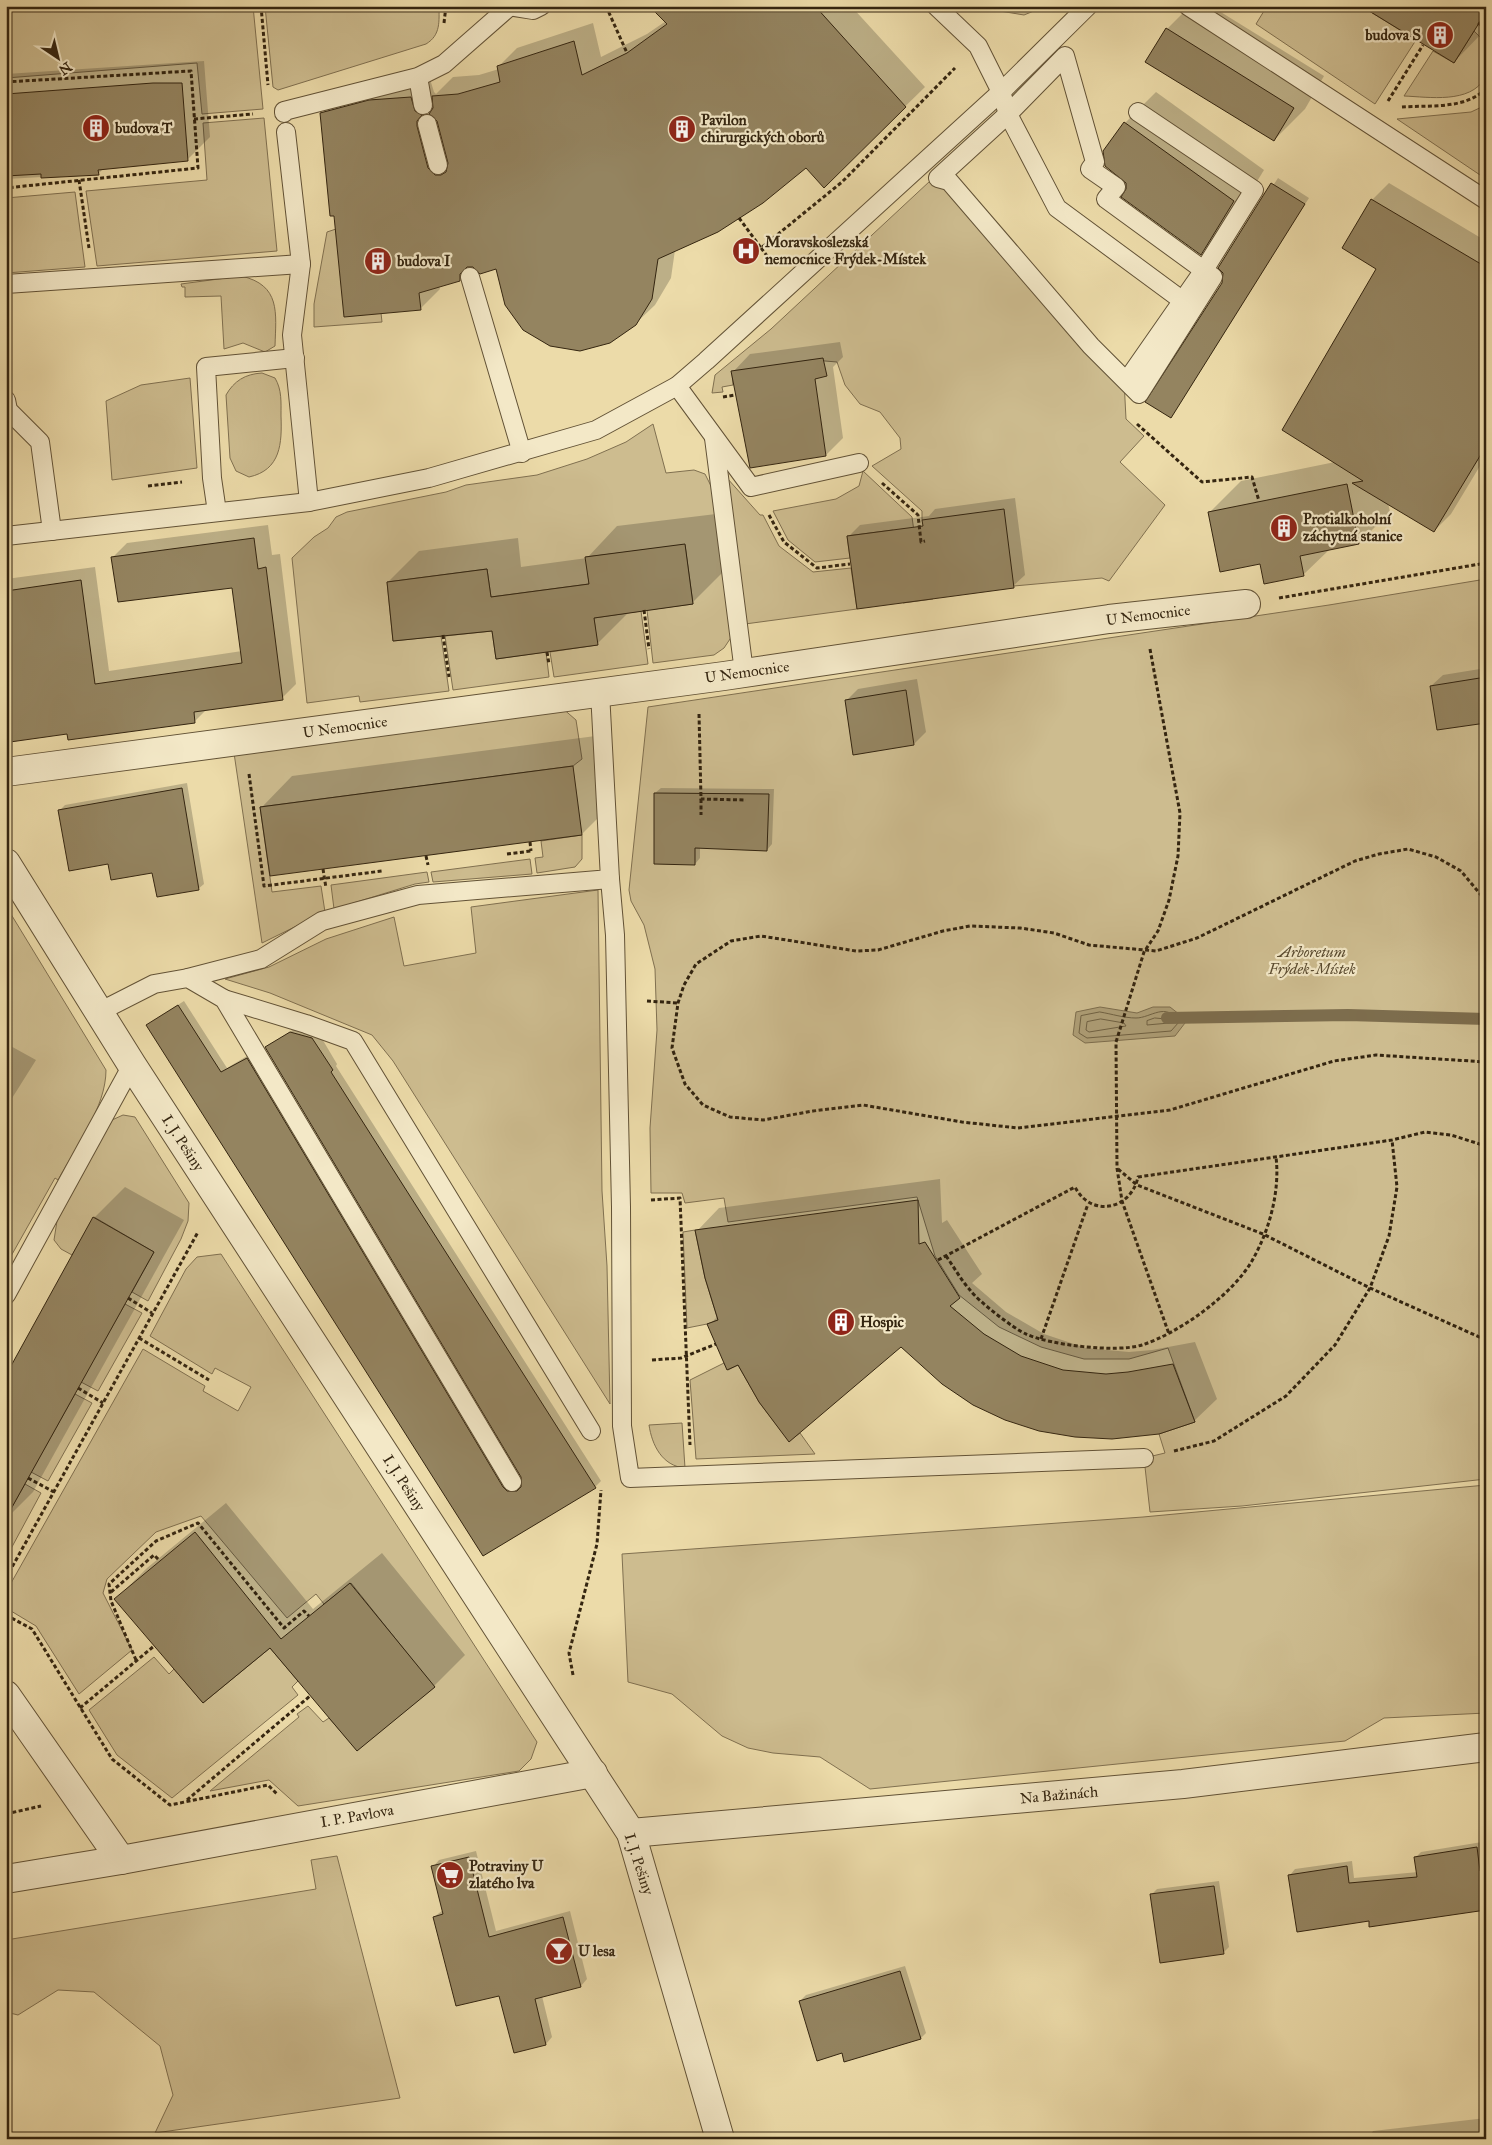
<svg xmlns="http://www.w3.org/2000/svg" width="1492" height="2145" font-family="'IM FELL Great Primer',serif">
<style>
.green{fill:#cdbc8f;stroke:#807050}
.water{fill:#ad9d75;stroke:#7d6d4d}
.shadow{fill:#0003}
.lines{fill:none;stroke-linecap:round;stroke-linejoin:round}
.shore{stroke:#706142;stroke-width:1}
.stream{stroke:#7d6d4d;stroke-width:12}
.building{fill:#948460;stroke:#342510}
.service-casing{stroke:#625236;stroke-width:20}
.minor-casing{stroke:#625236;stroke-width:30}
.path{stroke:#342510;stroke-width:3;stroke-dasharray:4 2.5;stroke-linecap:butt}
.service{stroke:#f3e8c7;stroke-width:18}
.minor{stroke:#f3e8c7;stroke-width:28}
.labels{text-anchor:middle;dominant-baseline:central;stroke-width:4.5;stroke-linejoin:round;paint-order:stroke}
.poi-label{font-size:15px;font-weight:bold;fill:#342510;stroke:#f3e8c7;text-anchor:start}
.street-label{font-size:15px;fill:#342510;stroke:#f3e8c7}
.park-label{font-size:15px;font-style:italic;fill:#5a4b30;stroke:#f3e8c7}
</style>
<rect width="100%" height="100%" fill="#ecdba9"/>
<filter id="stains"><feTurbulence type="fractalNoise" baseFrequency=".004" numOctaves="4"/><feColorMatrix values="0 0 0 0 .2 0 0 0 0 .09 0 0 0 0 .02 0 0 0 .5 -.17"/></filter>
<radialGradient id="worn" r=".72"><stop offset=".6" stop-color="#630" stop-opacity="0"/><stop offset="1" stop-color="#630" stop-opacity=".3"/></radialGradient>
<g class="green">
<polygon points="6,6 253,6 263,109 202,114 197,63 6,78"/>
<path d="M265,6h174c0,15 2,29 -13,38l-148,46 -5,-3z"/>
<polygon points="996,6 1046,6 1024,15 1000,11"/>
<polygon points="1267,6 1361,6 1416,40 1375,104 1256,24"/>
<path d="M1474,31l12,12c0,9 3,27 -1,35 -15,26 -56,19 -81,18l29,-45 21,12z"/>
<polygon points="1486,105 1486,179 1397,119 1471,112"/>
<polygon points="264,118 277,251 97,266 86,191 207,180 203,123"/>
<polygon points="938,178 1124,380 1126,419 1144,436 1120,462 1165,505 1109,581 1102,578 1014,586 922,520 922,511 872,466 901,449 900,438 880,412 860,404 845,385 837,362 813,360 732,372 733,385 722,387 723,392 712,393 715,375 771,329 930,181"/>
<polygon points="75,192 85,267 6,273 6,198"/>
<polygon points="336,229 381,313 382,322 314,327 314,304 327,232"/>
<path d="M241,276c40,9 35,37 34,70l-10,6 -22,-9 -19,6 -3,-53 -36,1v-10h-3l-1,-3z"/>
<path d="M262,373l13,5c7,12 6,24 6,38 1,27 0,54 -32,61l-13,-6 -6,-13 -4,-63c8,-14 19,-21 36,-22z"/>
<polygon points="190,378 197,468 112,480 106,401 141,385"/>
<polygon points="653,424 666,473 694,470 705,474 714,492 732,636 724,648 714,655 653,663 647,610 693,604 685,545 586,557 589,584 491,597 487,569 387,582 393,641 441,636 449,691 360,702 359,696 307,703 292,558 314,537 328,528 336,517 347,512 446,492 466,485 537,475 587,459 626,442"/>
<polygon points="863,471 912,517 916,546 926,545 933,599 903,603 893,530 847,536 850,558 815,562 788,540 773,511 836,499 859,486"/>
<polygon points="727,478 760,515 763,515 779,546 813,572 851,568 857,609 745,624"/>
<polygon points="1486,579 1486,1479 1242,1506 1150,1512 1144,1458 1165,1453 1159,1434 1195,1422 1168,1348 1129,1359 1084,1359 1041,1347 999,1327 959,1295 935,1256 917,1197 728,1222 724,1198 685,1203 682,1193 651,1193 650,1128 657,1030 655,969 644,925 631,901 629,890 648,707 1329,605"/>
<polygon points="641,611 648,664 554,677 550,652 597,645 594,618"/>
<polygon points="492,631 496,659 546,652 549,677 453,690 445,636"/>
<polygon points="561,707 576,720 582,759 573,766 260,807 272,892 321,886 325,912 262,943 234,753"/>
<polygon points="582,835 582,859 575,867 537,873 535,858 543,857 541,841"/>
<polygon points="530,859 532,874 433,882 431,872"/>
<polygon points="427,872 429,882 415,884 334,909 331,885"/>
<polygon points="598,890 602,1191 607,1266 610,1404 393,1061 372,1035 270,993 225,979 269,967 326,939 394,917 404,966 476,953 471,907"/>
<path d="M6,906l100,164c0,37 -30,77 -48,110l-3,-2 -49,87z"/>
<polygon points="123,1115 135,1117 189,1203 188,1221 181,1239 148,1301 132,1292 154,1252 94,1217 72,1255 61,1249 54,1240 57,1221 112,1120"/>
<polygon points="695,1230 705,1278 718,1320 707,1324 687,1328 683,1232"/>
<polygon points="221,1254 537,1742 531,1759 519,1771 298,1806 269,1780 210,1791 299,1717 297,1714 308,1706 323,1722 329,1718 357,1750 434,1687 351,1583 324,1604 316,1594 287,1618 201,1516 156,1532 107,1579 103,1593 132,1650 79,1694 36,1626 6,1608 6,1592 143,1349 205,1386 203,1391 238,1411 251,1387 215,1368 212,1374 150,1336 186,1269 197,1257"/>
<polygon points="125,1304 142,1313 98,1391 81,1382"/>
<polygon points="724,1363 728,1370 738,1365 759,1402 789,1441 800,1433 815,1454 696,1459 690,1380"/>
<polygon points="75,1394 92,1403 48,1481 31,1472"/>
<path d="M682,1423l3,45c-23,-2 -33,-23 -36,-43z"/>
<polygon points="25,1484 41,1493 6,1558 6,1517"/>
<polygon points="1486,1485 1486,1713 1384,1718 1345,1741 870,1789 820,1757 773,1753 748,1748 722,1736 672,1694 628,1682 622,1554 1143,1517"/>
<polygon points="270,1648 298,1681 292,1687 298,1695 172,1798 117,1755 89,1710 154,1657 169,1674 174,1669 203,1703"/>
<polygon points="337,1856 400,2098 155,2133 173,2095 160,2046 94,1992 58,1990 18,2015 6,2012 6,1940 316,1889 311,1860"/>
</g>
<polygon class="water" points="1100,1007 1137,1013 1153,1007 1170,1007 1184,1018 1185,1023 1175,1036 1085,1043 1073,1035 1076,1012"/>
<g class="shadow">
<polygon points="651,6 851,6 925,87 824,186 806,167 675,250 671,278 655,305 635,324 497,267 474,266 459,280 439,286 440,289 420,309 336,214 322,113 341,94 430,79 434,92 436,94 453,77 479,75 499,69 498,67 517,48 593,23 601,57 647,34 666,21"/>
<polygon points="1190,6 1211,6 1324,76 1305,109 1274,140 1167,29"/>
<polygon points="1486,6 1486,29 1454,62"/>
<polygon points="204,61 210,137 187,160 103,169 98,174 6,179 6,74"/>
<polygon points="1156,92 1264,170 1232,222 1201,253 1128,189 1125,123"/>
<polygon points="1278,178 1309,198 1171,416 1223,283 1224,272 1220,267"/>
<polygon points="1389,183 1486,241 1486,456 1451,514 1434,531 1388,503 1390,512 1359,543 1330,549 1303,575 1261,562 1210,512 1241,481 1335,462 1378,269 1343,248 1372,200"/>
<polygon points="840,342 843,357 833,367 843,438 826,455 733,372 750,354"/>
<polygon points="1015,498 1025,575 1013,586 848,537 860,525 929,516 935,509"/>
<polygon points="716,514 723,572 692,603 628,613 597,644 493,629 388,582 419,551 518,538 521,567 587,558 617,526"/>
<polygon points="268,525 272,555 280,554 296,684 282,698 207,709 195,721 68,733 6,706 6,579 95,567 109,671 242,651 233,586 113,557 127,543"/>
<polygon points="1486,623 1486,640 1484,626"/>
<polygon points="1486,668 1486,722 1431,686 1443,675"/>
<polygon points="917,679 926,732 914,744 854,754 846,701 858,689"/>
<polygon points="603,735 613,803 582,834 262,807 292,776"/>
<polygon points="187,783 204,884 198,889 153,871 109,863 59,811 65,805"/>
<polygon points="661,788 774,789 772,844 767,850 700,847 700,858 695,864 655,793"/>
<polygon points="184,1001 227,1068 252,1053 513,1486 523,1486 522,1476 267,1047 297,1027 318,1032 337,1064 336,1066 601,1481 595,1487 483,1555 147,1025"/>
<polygon points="7,1044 36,1060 9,1103 6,1101"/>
<polygon points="940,1179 942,1223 947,1220 982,1274 972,1283 1006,1312 1044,1334 1086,1348 1129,1352 1152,1350 1195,1342 1217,1399 1194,1421 901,1345 738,1364 709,1325 718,1316 697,1231 719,1208"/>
<polygon points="125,1187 184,1220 33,1492 6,1519 6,1377 94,1218"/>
<polygon points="226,1503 313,1609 382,1553 465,1655 434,1686 270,1647 116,1599 147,1568"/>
<polygon points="1482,1842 1486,1866 1486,1909 1370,1920 1290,1875 1295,1869 1352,1861 1354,1878 1418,1872 1416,1857 1421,1852"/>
<polygon points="476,1851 496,1931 570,1911 587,1979 581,1986 542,1996 552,2037 546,2044 434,1917 443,1910 433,1867 439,1860"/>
<polygon points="1219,1881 1229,1947 1223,1953 1151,1895 1157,1889"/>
<polygon points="905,1966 926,2033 921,2038 842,2052 800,2001 806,1995"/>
<polygon points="1486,2118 1486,2139 1368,2139 1373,2131"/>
</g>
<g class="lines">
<g class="shore">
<path d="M1100,1012c12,2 24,6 36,6 15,0 30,-17 43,4l-8,9 -84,7 -8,-5 2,-17z"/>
<polygon points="1155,1018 1166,1019 1169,1023 1147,1025 1147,1021"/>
<polygon points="1101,1019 1124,1023 1126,1026 1089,1032 1086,1030 1087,1022"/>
</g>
<polyline class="stream" points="1167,1018 1348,1015 1486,1019"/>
</g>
<g class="building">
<polygon points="649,6 815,6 906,107 824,188 806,168 763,203 718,232 658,259 652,299 636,325 610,343 580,351 550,346 523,330 505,305 496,269 480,274 473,267 467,267 460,274 460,281 419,293 421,310 344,317 334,216 330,216 320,113 369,100 411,97 415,111 422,115 417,121 417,126 428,168 435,175 441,175 446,172 448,163 437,121 429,114 433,108 432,96 458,94 500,82 497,66 574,41 582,75 627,53 667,24"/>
<polygon points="1361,6 1486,6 1486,12 1454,63"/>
<polygon points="1166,28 1294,108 1274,141 1145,62"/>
<polygon points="153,83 182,83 188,161 98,170 99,175 41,178 41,174 6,176 6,94"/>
<polygon points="1124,122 1234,201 1201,255 1121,197 1126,189 1126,183 1105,166 1103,151"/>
<polygon points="1271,183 1305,204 1171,418 1145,402 1222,283 1223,273 1218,268"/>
<polygon points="1371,199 1486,267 1486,446 1434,532 1352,483 1363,481 1282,430 1376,269 1342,248"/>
<polygon points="823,358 827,376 815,379 826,456 750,468 731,371"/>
<polygon points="1347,484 1359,544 1300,556 1304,576 1264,584 1260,564 1220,572 1208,512"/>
<polygon points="1004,509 1014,588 857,609 847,536 923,526 922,520"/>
<polygon points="254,538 258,569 266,567 283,700 194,712 195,723 68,740 67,734 10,742 6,714 6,591 81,580 95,684 242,663 232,588 118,602 111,557"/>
<polygon points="685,544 693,604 594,618 598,645 496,659 492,631 393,641 387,582 487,569 491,597 589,584 585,557"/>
<polygon points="1486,677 1486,723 1437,730 1430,686"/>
<polygon points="906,690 914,745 853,755 845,700"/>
<polygon points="573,766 582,835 270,876 260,807"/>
<polygon points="182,788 199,890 157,897 152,873 111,880 108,864 69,871 58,810"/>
<polygon points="654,793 769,794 767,851 695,848 695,865 654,864"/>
<polygon points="178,1005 221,1072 247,1058 503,1487 507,1491 517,1491 521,1487 521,1477 265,1047 290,1032 312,1038 333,1070 331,1072 596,1488 483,1556 146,1025"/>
<polygon points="918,1200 919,1244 925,1242 960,1298 950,1306 984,1334 1021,1356 1063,1370 1106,1374 1128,1372 1173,1364 1195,1422 1159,1434 1112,1439 1075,1437 1039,1431 1005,1420 973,1405 942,1384 901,1347 789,1442 759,1402 738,1365 727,1370 707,1324 718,1320 705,1278 695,1230"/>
<polygon points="93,1217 154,1252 6,1518 6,1375"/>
<polygon points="195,1532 281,1639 350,1583 435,1687 357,1751 270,1648 203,1703 114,1599"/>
<polygon points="1477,1847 1480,1871 1486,1871 1486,1910 1369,1927 1369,1921 1297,1932 1288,1875 1347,1866 1349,1883 1417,1877 1414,1857"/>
<polygon points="469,1857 489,1937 563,1917 581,1987 535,1999 546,2045 514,2053 499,1996 456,2006 433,1917 443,1914 431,1866"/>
<polygon points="1214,1886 1224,1954 1160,1963 1150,1894"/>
<polygon points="900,1971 921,2039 844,2062 842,2053 817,2061 799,2001"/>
</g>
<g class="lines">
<g class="service-casing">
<g id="service">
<polyline points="508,6 533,10 541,6"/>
<polyline points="936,6 978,46 1001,92 1008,114 1057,208 1183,301"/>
<polyline points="1188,6 1486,200"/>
<polygon points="1065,56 1095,162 1090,169 1116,187 1106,199 1213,277 1139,394 1091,346 949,181 938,178 1008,114"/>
<polyline points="418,77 423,105"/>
<polyline points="284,113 284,111 418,77 444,64 509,7"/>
<polyline points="427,124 438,165"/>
<polyline points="286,132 301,264 292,335 309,502"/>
<polyline points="470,277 522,453"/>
<polyline points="6,284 301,264"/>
<polyline points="1128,379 1204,270 1254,190 1138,112"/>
<polyline points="677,386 751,487 859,463"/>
<polyline points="6,400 8,410 40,442 52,531"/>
<polyline points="714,438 744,672"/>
<polyline points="217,512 212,478 206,367 295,358"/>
<polyline points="6,536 309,502 429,478 596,430 677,386 706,361 1001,92 1088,6"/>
<polyline points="610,879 615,935 621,1207 622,1426 630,1478 1144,1458"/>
<polyline points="188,978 261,959 322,921 418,895 610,879 600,692"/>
<polyline points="224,999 306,1024 353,1041 591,1431"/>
<polyline points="99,1012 154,984 188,978 224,999 512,1482"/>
<polyline points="6,1295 132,1065"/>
</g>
</g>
<g class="minor-casing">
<g id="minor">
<polyline points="6,772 724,676 1109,619 1246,604"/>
<polyline points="6,863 132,1065 631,1833 720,2139"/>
<polyline points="6,1695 121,1860 593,1773"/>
<polyline points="631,1833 1183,1784 1486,1747"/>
<polyline points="6,1879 121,1860"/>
</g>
</g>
<g class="path">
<polyline points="261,6 268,85"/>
<polyline points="606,6 627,53"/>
<polyline points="444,23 446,6"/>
<polyline points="1478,23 1486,28"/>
<polyline points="6,82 191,71 198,168 6,188"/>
<polyline points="1388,101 1423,45"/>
<path d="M1402,107c25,-2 65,3 84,-19"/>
<polyline points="194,119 253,114"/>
<polyline points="79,180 89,248"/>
<polyline points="739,218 761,248 842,182 955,68"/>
<polyline points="761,248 771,261"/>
<polyline points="723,397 735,395"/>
<polyline points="1137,424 1202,482 1252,477 1259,501"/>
<polyline points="882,483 918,515 921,542 925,541"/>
<polyline points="148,486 182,482"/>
<polyline points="769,515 784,542 817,568 850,564"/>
<polyline points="1279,598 1486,563"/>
<polyline points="644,610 649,649"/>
<polyline points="443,635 449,677"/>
<polyline points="1150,649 1180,813 1178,856 1169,900 1158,931 1144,952 1116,1042 1117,1168 1122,1201 1169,1334"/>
<polyline points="547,652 549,664"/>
<polyline points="699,714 701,799 746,800"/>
<polyline points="249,774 264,886 382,871"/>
<polyline points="701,799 701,815"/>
<polyline points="530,842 531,851"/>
<polyline points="507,854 531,851"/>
<polyline points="426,856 428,865"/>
<polyline points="323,869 326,888"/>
<polyline points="1486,901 1461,871 1436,857 1408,849 1379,854 1355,861 1197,938 1156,951 1089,945 1054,933 1020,928 970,926 943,931 878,950 856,951 761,936 731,941 696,964 684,985 678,1003 672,1048 685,1084 703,1105 730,1117 763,1120 813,1111 863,1105 962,1122 1018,1128 1170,1110 1334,1061 1376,1055 1486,1062"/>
<polyline points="647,1001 678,1003"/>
<polyline points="1118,1169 1137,1185 1263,1234 1370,1288 1486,1340"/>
<polyline points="651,1200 680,1198 690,1445"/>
<path d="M946,1256c8,11 15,24 24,34 8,11 44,39 56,44 24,11 90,19 116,11 37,-12 92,-51 111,-86 17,-30 27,-69 23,-102"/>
<path d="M938,1260l137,-73c16,31 56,23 63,-10l254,-37 33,-8 26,3 35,11"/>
<polyline points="128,1298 152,1313"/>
<polyline points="139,1338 209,1380"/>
<polyline points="1041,1339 1088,1204"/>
<polyline points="652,1360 681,1358 716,1344"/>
<polyline points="78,1388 103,1403"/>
<polyline points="1174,1451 1214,1441 1286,1396 1335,1345 1370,1288 1389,1236 1397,1187 1392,1140"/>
<polyline points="28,1478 54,1492"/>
<polyline points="6,1578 198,1232"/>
<polyline points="111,1592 154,1555 160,1561"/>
<polyline points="6,1615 32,1629 112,1759 170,1805 268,1785 277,1794"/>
<polyline points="136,1660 111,1601 109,1584 156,1541 198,1523 284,1628 304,1611 309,1616"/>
<polyline points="573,1675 569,1653 597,1544 601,1490"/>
<polyline points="80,1708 154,1646"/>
<polyline points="187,1800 310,1696"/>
<polyline points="6,1814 41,1806"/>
</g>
<use href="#service" class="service"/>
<use href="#minor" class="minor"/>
</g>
<defs>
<g id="building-disc" transform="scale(1.4375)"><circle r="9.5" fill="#8f2418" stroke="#f3e8c7"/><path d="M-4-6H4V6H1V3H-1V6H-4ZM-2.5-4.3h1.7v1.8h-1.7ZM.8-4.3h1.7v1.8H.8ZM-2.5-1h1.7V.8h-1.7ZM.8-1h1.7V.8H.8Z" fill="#fff"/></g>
<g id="hospital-disc" transform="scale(1.4375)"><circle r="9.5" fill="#8f2418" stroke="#f3e8c7"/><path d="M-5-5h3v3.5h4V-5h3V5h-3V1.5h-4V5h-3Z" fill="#fff"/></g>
<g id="supermarket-disc" transform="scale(1.4375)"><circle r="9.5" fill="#8f2418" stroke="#f3e8c7"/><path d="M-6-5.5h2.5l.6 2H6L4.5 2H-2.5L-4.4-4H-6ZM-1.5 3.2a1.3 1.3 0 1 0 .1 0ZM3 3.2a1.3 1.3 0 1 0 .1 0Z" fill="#fff"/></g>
<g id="bar-disc" transform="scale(1.4375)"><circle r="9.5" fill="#8f2418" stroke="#f3e8c7"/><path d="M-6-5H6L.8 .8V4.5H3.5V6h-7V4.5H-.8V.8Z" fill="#fff"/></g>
</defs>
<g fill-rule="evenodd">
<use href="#building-disc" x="1440" y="35"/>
<use href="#building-disc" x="96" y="128"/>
<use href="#building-disc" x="682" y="129"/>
<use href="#hospital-disc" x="746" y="251"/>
<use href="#building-disc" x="378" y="261"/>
<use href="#building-disc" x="1284" y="528"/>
<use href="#building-disc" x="841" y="1322"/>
<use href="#supermarket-disc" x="450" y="1875"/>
<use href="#bar-disc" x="559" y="1951"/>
</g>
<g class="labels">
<g class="poi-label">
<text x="1421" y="35" text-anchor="end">budova S</text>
<text x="701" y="120">Pavilon<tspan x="701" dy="17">chirurgických oborů</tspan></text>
<text x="115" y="128">budova T</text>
<text x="765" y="242">Moravskoslezská<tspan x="765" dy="17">nemocnice Frýdek-Místek</tspan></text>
<text x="397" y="261">budova I</text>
<text x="1303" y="519">Protialkoholní<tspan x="1303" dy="17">záchytná stanice</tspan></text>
<text x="860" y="1322">Hospic</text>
<text x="469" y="1866">Potraviny U<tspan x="469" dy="17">zlatého lva</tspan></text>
<text x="578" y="1951">U lesa</text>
</g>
<g class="street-label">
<text transform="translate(1148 615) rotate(-7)">U Nemocnice</text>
<text transform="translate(747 672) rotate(-8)">U Nemocnice</text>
<text transform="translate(345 727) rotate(-8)">U Nemocnice</text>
<text transform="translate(183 1143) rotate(57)">I. J. Pešiny</text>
<text transform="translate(404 1483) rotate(57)">I. J. Pešiny</text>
<text transform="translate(1059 1795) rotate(-5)">Na Bažinách</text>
<text transform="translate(357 1816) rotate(-10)">I. P. Pavlova</text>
<text transform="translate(639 1864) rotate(72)">I. J. Pešiny</text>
</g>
<g class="park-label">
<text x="1312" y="952">Arboretum<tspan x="1312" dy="17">Frýdek-Místek</tspan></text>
</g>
</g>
<rect width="1492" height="2145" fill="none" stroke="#ecdba9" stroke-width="25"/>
<rect x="8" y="8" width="1477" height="2130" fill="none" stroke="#342510" stroke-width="2.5"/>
<rect x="12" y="12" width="1467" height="2120" fill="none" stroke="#342510"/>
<g transform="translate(58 58) rotate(145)" stroke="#f3e8c7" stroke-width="4" paint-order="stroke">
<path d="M0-4L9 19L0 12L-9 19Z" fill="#342510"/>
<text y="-8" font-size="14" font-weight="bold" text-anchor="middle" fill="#342510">N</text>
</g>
<rect width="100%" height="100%" filter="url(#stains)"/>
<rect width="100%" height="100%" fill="url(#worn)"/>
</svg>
